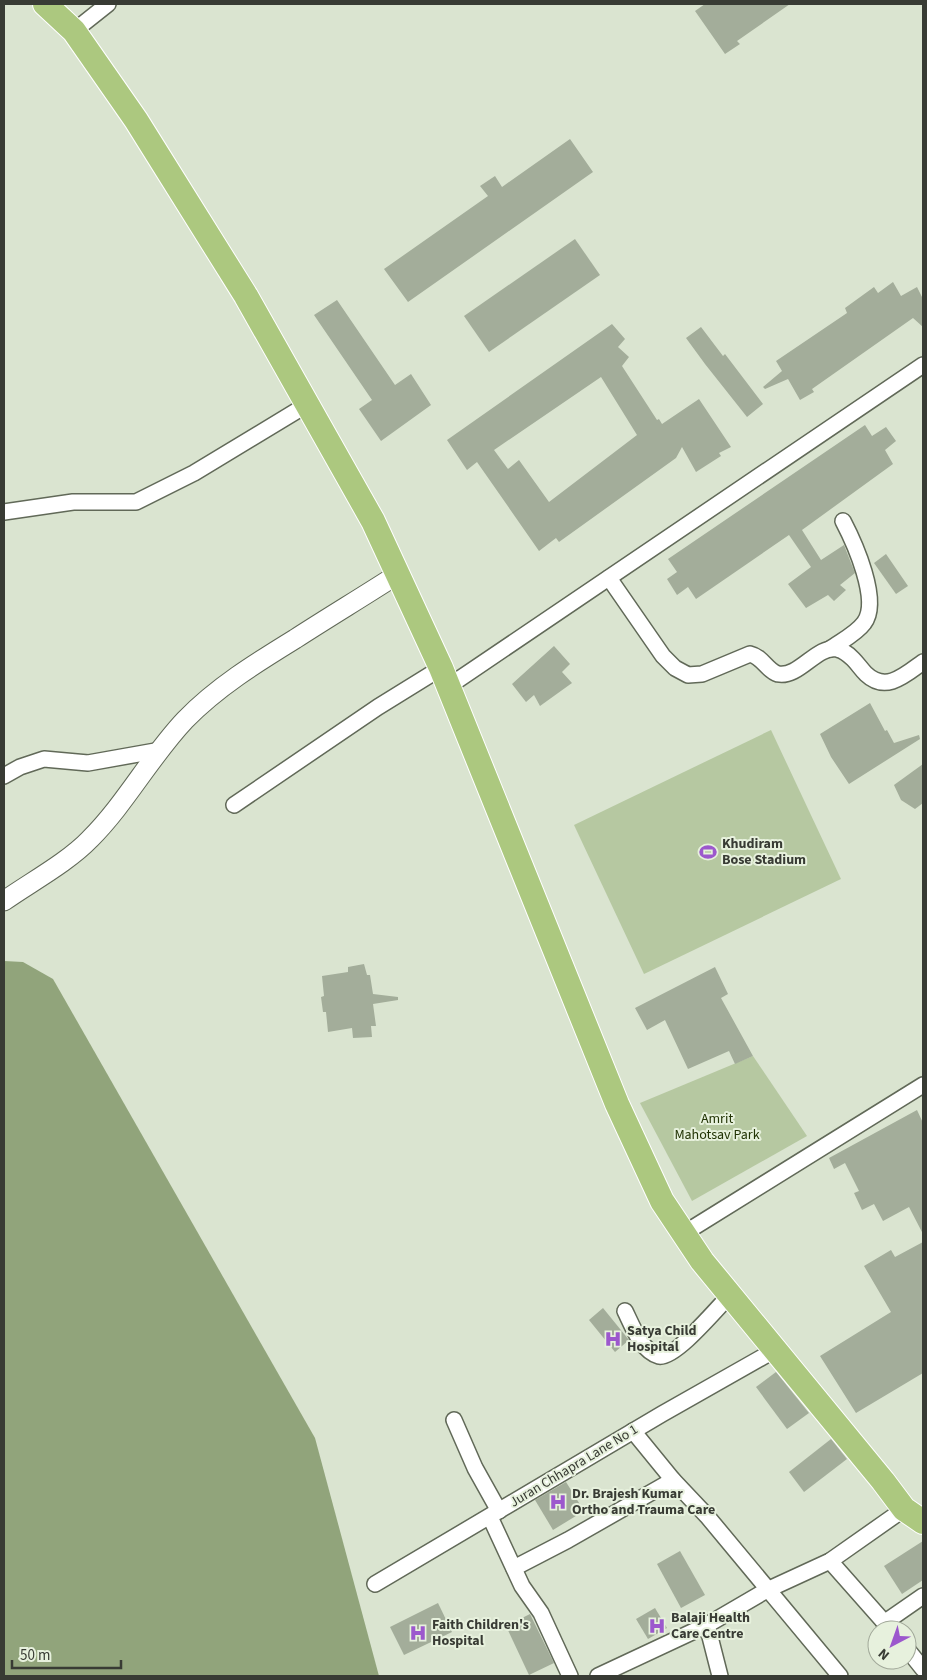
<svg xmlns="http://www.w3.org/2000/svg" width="927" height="1680" font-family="'Source Sans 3',sans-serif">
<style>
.green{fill:#b6c8a1}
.water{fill:#91a47b}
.building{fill:#a3ad9a;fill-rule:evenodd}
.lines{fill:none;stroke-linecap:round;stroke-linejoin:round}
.minor-casing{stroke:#616958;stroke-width:18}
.tertiary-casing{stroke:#616958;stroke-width:21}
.primary-casing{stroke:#fff;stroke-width:26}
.minor{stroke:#fff;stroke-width:15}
.tertiary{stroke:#fff;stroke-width:19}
.primary{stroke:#acc87f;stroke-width:24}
.labels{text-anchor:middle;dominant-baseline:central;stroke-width:4;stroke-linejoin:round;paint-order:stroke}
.poi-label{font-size:14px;font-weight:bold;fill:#383b34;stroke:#e7f1dd;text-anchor:start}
.park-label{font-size:14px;fill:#223405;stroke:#e7f1dd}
.street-label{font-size:14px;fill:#383b34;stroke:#e7f1dd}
</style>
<rect width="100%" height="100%" fill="#dae4d0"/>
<g class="green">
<polygon points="771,730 841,879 644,974 574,825"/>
<polygon points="753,1056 807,1136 692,1201 640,1103"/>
</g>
<polygon class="water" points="4,961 23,962 53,979 315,1438 379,1676 4,1676"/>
<g class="building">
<polygon points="705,4 790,4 737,41 740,44 725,54 695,11"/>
<polygon points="570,139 593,172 408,302 384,269 488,196 480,186 495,176 502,187"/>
<polygon points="575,239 600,275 489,352 464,316"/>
<polygon points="893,282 901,296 917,287 923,299 923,327 913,318 812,389 814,392 800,400 788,379 765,389 763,387 782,371 776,361 847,313 845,308 874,287 878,293"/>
<polygon points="337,300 395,385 411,374 431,405 381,441 359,409 372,400 314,315"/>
<path d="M612,324l13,15 -7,8 11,10 -7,9 35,54 2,-1 3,5 37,-25 32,48 -12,6 2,3 -25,16 -14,-25 -6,11 -117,84 -3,-4 -17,13 -62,-89 -10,8 -20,-30zM601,377l36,58 -88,67 -30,-42 -11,9 -14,-19z"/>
<polygon points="701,327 723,356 725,354 763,404 747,417 705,364 686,338"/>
<polygon points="865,425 872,436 886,427 896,441 885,450 893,464 802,530 821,560 844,545 855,573 840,585 846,590 834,601 828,595 806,608 788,584 811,567 789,535 696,599 688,587 677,595 667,579 677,572 668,559"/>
<polygon points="886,554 908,586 896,594 874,563"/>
<polygon points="554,646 570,664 562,672 572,683 540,706 534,695 526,702 512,684"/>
<polygon points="870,703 885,731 887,730 894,743 919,735 920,739 849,784 831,757 820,734"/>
<polygon points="923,764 923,803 915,809 901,800 894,785"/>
<polygon points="364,964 367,975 370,975 373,994 398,997 398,1000 373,1004 376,1026 371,1026 372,1037 353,1038 352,1028 328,1032 326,1012 323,1012 321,997 324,996 322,976 348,972 348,967"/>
<polygon points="715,967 728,994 721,998 753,1056 735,1064 729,1051 688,1069 665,1020 647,1030 635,1008"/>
<polygon points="917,1110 923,1123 923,1234 909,1207 883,1221 874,1204 862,1210 854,1193 859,1191 845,1163 834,1169 829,1158"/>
<polygon points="923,1242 923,1373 856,1413 820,1356 891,1312 864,1266 891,1250 895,1257"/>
<polygon points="603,1308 629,1340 615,1352 589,1320"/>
<polygon points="776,1372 809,1413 787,1429 756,1387"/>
<polygon points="831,1439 847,1459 804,1492 789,1472"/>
<polygon points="566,1482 584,1511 553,1530 535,1500"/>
<polygon points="923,1541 923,1580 902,1594 884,1566"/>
<polygon points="680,1551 705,1595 681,1608 657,1564"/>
<polygon points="438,1603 452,1632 404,1655 390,1627"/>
<polygon points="655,1608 667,1628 648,1639 636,1619"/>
<polygon points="530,1614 554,1663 529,1675 506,1626"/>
</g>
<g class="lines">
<g class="minor-casing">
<g id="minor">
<polyline points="74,31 108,4"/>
<polyline points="4,512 73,502 136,502 194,473 308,404"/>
<path d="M609,578l54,78 12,12 13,7 14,-1 48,-20c13,3 17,17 28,20 21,4 39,-29 59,-25 6,1 12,6 16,10 5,5 8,10 13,15 20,19 39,1 57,-12"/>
<path d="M830,649c11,-8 26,-15 34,-26 17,-22 -10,-81 -21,-102"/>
<polyline points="449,686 923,365"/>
<polyline points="4,776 20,767 44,759 88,763 161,750"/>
<polyline points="234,805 378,707 441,668"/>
<polyline points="683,1234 923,1085"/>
<path d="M625,1311c7,14 16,40 34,45 15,4 59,-49 71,-61"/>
<polyline points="454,1420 475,1468 499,1511"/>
<polyline points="633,1431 673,1480 707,1516 840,1676"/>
<polyline points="490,1517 522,1586 541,1613 570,1676"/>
<polyline points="830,1561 891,1630"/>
<polyline points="514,1568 568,1540 673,1480"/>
<polyline points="375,1584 662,1414 775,1350"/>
<polyline points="884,1623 923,1596"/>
<polyline points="707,1625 720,1676"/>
<polyline points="907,1649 923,1669"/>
<polyline points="598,1676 707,1625 767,1590 830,1561 904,1509"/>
</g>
</g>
<g class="tertiary-casing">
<path id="tertiary" d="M4,901c27,-19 64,-39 86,-62 36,-36 60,-82 95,-119 32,-33 71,-57 110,-81 34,-22 69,-43 103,-65"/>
</g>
<g class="primary-casing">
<polyline id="primary" points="45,4 74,31 136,120 246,296 373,521 441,668 617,1104 662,1201 702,1261 883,1481 904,1509 923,1522"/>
</g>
<use href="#minor" class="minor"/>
<use href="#tertiary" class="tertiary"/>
<use href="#primary" class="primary"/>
</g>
<defs>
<g id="stadium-bare" transform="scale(1.35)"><path d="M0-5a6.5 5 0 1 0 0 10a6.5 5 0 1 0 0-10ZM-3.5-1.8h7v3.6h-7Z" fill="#9c58cd" stroke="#e7f1dd" stroke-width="2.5" paint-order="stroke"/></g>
<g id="hospital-bare" transform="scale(1.35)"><path d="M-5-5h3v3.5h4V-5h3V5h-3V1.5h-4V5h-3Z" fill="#9c58cd" stroke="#e7f1dd" stroke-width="2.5" paint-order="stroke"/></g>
</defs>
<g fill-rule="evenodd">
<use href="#stadium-bare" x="708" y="852"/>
<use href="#hospital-bare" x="613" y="1339"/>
<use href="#hospital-bare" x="558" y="1502"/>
<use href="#hospital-bare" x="657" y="1626"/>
<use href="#hospital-bare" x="418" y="1633"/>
</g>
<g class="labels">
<g class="poi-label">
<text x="722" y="844">Khudiram<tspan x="722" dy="16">Bose Stadium</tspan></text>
<text x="627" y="1331">Satya Child<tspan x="627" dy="16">Hospital</tspan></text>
<text x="572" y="1494">Dr. Brajesh Kumar<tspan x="572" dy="16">Ortho and Trauma Care</tspan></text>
<text x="671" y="1618">Balaji Health<tspan x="671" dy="16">Care Centre</tspan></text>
<text x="432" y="1625">Faith Children's<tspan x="432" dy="16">Hospital</tspan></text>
</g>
<g class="park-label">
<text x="717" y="1119">Amrit<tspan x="717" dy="16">Mahotsav Park</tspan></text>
</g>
<g class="street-label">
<text transform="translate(574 1466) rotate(-31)">Juran Chhapra Lane No 1</text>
</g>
</g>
<rect width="927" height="1680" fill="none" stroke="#383b34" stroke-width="10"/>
<g transform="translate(892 1645) rotate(221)"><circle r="24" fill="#e7f1dd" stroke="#a1a899"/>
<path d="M0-4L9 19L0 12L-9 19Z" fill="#9c58cd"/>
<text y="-8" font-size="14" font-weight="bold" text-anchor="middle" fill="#383b34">N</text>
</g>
<path d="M12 1660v8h109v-8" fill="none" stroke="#383b34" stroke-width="2.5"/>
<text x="20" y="1660" font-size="15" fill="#383b34" stroke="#e7f1dd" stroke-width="4" paint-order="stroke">50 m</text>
</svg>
